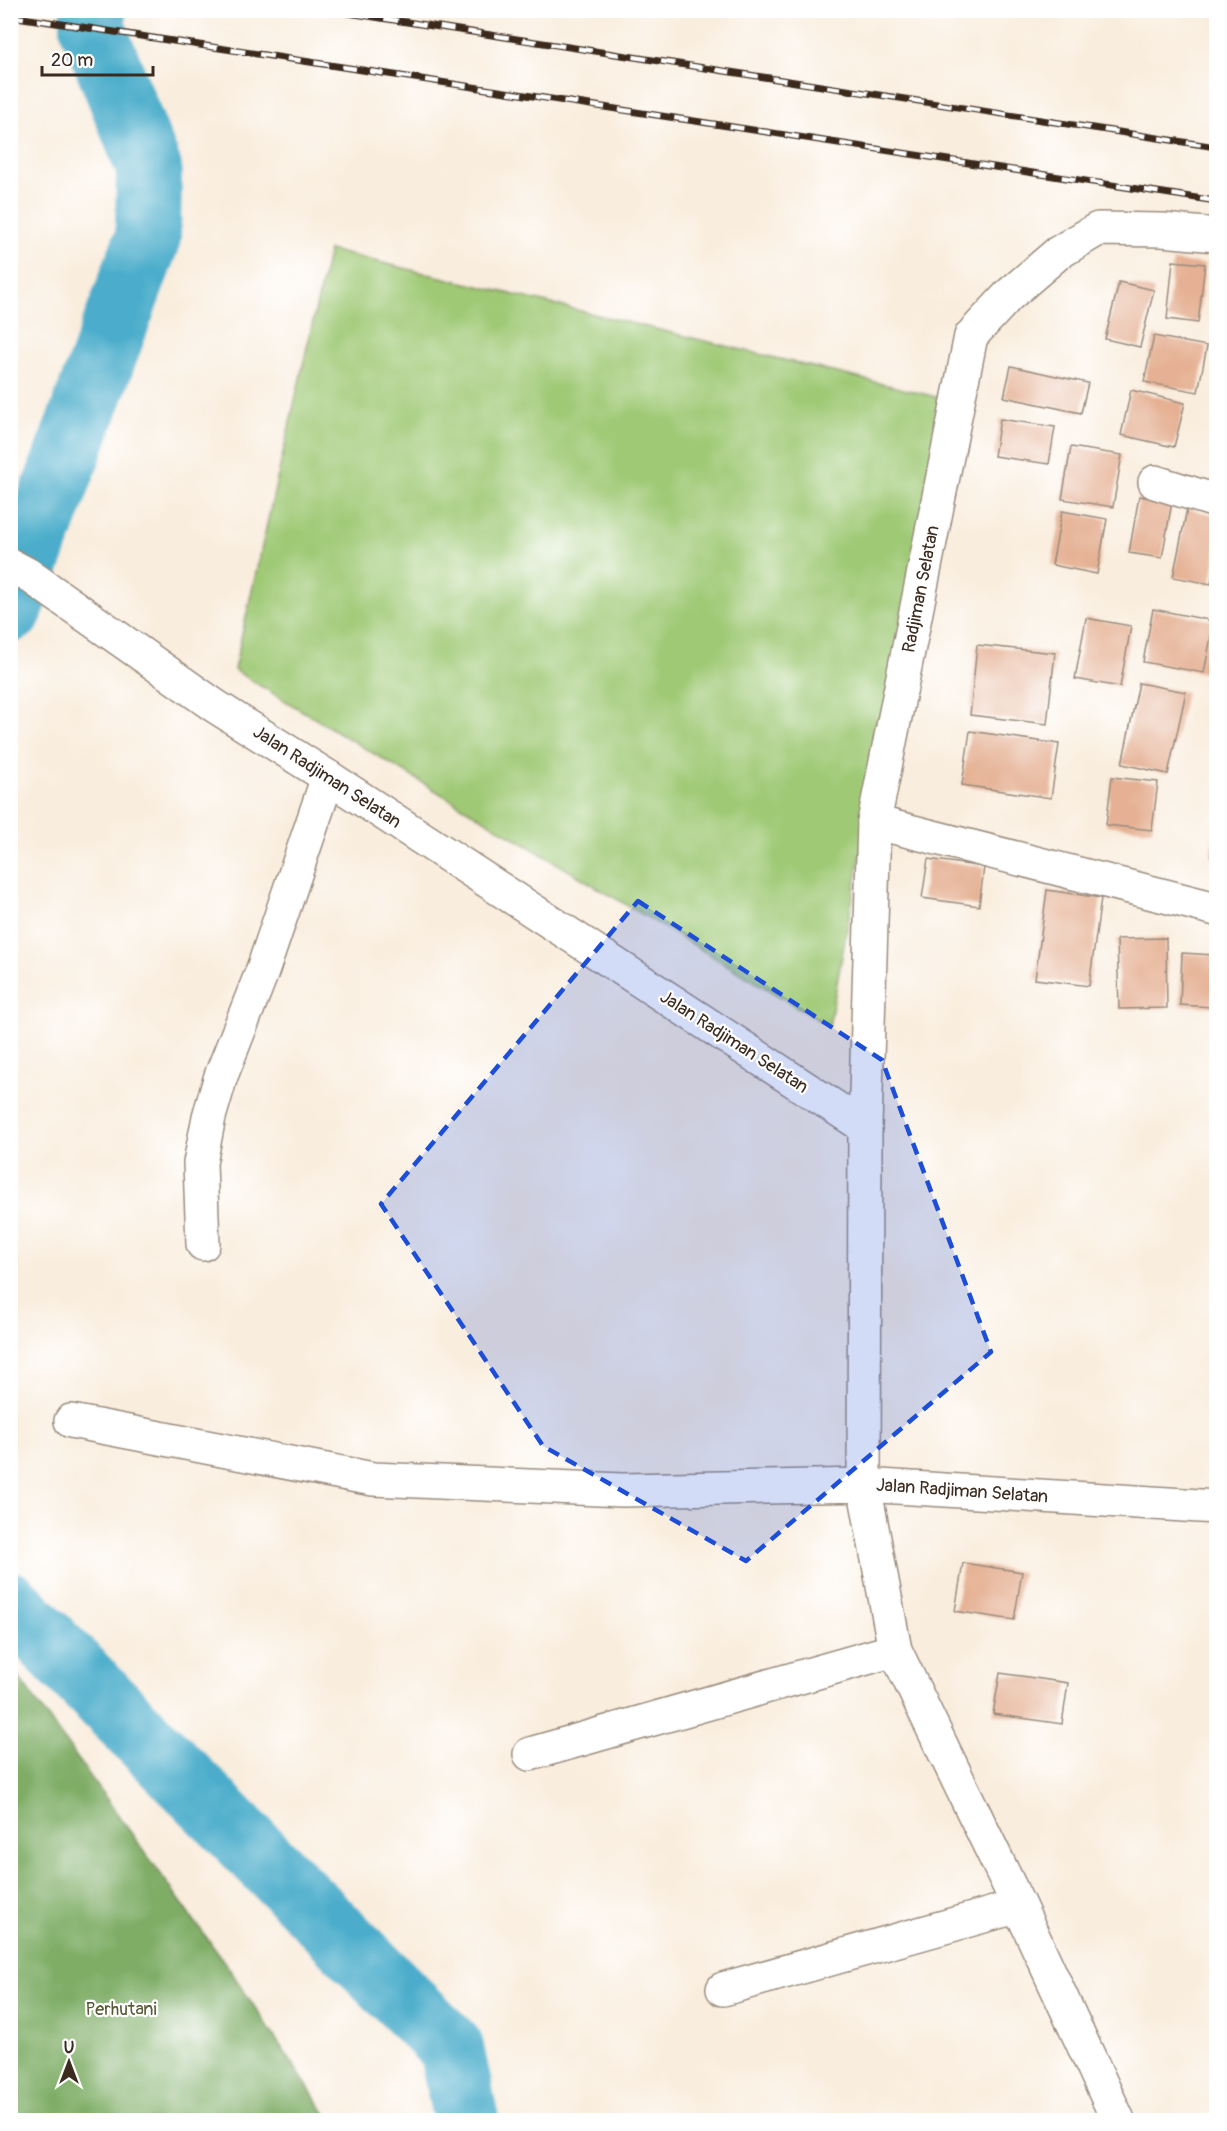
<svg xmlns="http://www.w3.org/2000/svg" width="1227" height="2131" font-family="Pangolin,sans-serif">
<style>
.green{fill:#9fc975;stroke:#6d7a4a;stroke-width:1.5}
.forest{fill:#7fad66;stroke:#5d6c42;stroke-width:1.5}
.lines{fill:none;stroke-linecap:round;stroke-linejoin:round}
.river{stroke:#4cadcb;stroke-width:66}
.building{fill:#e5b093}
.minor-casing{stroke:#9a8c7e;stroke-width:36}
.minor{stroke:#fff;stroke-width:33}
.rail-casing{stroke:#3b2a1e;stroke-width:7}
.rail{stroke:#fff;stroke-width:4.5;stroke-dasharray:14;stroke-linecap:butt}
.marked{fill:#1d4ed8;fill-opacity:0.2;stroke:#1d4ed8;stroke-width:4.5;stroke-dasharray:12 8;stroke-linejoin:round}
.labels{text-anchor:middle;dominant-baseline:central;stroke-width:4.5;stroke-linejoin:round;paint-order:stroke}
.street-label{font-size:18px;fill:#3b2a1e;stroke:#fff}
.park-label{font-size:18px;fill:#595a38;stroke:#fff}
</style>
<rect width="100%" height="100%" fill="#fff"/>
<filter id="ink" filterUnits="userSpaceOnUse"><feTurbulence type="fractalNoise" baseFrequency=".0167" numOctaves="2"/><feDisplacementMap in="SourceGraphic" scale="12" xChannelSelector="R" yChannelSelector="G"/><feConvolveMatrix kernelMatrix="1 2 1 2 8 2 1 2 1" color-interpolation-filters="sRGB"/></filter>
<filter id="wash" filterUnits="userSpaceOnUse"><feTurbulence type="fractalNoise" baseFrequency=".008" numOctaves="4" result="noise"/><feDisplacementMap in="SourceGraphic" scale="24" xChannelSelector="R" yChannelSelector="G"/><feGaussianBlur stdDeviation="1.35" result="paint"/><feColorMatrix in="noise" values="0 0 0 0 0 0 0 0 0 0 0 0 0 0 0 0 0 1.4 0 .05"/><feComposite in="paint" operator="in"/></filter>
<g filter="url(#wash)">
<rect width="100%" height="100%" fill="#f9eddd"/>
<polygon class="green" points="329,250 945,399 829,1026 234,670"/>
<polygon class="forest" points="10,1665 230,1970 330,2120 11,2120"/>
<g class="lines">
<g class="river">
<polyline points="10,610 148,237 149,168 93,28 93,10"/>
<polyline points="10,1604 451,2048 466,2120"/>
</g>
</g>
<g id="blocks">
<g class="building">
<polygon points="1173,261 1205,264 1198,323 1167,319"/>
<polygon points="1119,282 1154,290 1140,347 1105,339"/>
<polygon points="1215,313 1216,313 1216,336 1213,335"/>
<polygon points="1154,336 1207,346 1198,392 1144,382"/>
<polygon points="1011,366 1088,383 1081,413 1004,397"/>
<polygon points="1131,390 1185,403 1174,447 1121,435"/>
<polygon points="1000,419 1055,427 1049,464 994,456"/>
<polygon points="1071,447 1122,455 1113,507 1062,499"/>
<polygon points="1139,496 1172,502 1162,558 1129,553"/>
<polygon points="1187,509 1216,515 1216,557 1211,584 1173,577"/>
<polygon points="1062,511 1107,519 1097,574 1052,565"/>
<polygon points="1153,609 1214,621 1204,673 1143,662"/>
<polygon points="1086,618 1131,626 1120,687 1075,679"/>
<polygon points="977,645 1055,653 1047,724 970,715"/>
<polygon points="1139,683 1186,692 1168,774 1122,764"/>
<polygon points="970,731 1059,744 1051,798 962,785"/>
<polygon points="1112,777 1158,782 1152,830 1106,825"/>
<polygon points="1215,822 1216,822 1216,857 1211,857"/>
<polygon points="928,859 984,867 979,906 922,898"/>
<polygon points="1047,890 1101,898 1089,986 1035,979"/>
<polygon points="1166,938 1167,1008 1119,1009 1117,939"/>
<polygon points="1182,953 1214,955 1212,1007 1180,1005"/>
<polygon points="963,1563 1022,1572 1014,1620 955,1611"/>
<polygon points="1000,1673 1068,1683 1062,1724 993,1714"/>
</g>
</g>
</g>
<g filter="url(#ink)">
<use href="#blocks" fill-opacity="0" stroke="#9a8c7e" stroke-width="1.5"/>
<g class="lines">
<g class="minor-casing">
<g id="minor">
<polyline points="1155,482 1216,501"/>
<polyline points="10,565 27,574 215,706 328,777 865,1127 864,1485 1216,1507"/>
<polyline points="874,822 1216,909"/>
<polyline points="865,1127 874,822 971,336 1009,295 1058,253 1098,229 1162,230 1216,235"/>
<polyline points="203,1244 200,1163 209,1117 221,1076 262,972 328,777"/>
<polyline points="71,1421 373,1479 622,1490 864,1485 895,1650 1019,1906 1118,2120"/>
<polyline points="530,1754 895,1650"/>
<polyline points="723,1989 1019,1906"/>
</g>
</g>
<use href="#minor" class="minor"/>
<g class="rail-casing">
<g id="rail">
<polyline points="329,10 1216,147"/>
<polyline points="10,16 1216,201"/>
</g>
</g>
<use href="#rail" class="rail"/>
</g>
</g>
<path class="marked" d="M638,901l244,159 109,292 -245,209 -203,-115 -162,-242z"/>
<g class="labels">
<g class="street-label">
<text transform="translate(921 589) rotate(-79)">Radjiman Selatan</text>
<text transform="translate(327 777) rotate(33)">Jalan Radjiman Selatan</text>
<text transform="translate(734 1042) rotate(33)">Jalan Radjiman Selatan</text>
<text transform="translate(962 1491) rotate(4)">Jalan Radjiman Selatan</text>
</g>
<g class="park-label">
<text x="121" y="2009">Perhutani</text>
</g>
</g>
<rect width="1227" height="2131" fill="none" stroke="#fff" stroke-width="36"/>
<g transform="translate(69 2062)" stroke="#ffffff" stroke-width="4.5" paint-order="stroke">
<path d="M0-4.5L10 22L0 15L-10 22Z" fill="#3b2a1e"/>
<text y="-9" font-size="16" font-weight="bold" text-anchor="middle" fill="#3b2a1e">U</text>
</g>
<path d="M42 66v9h111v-9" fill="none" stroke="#3b2a1e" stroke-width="3"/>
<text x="51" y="66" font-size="18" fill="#3b2a1e" stroke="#ffffff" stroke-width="4.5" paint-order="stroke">20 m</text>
</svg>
